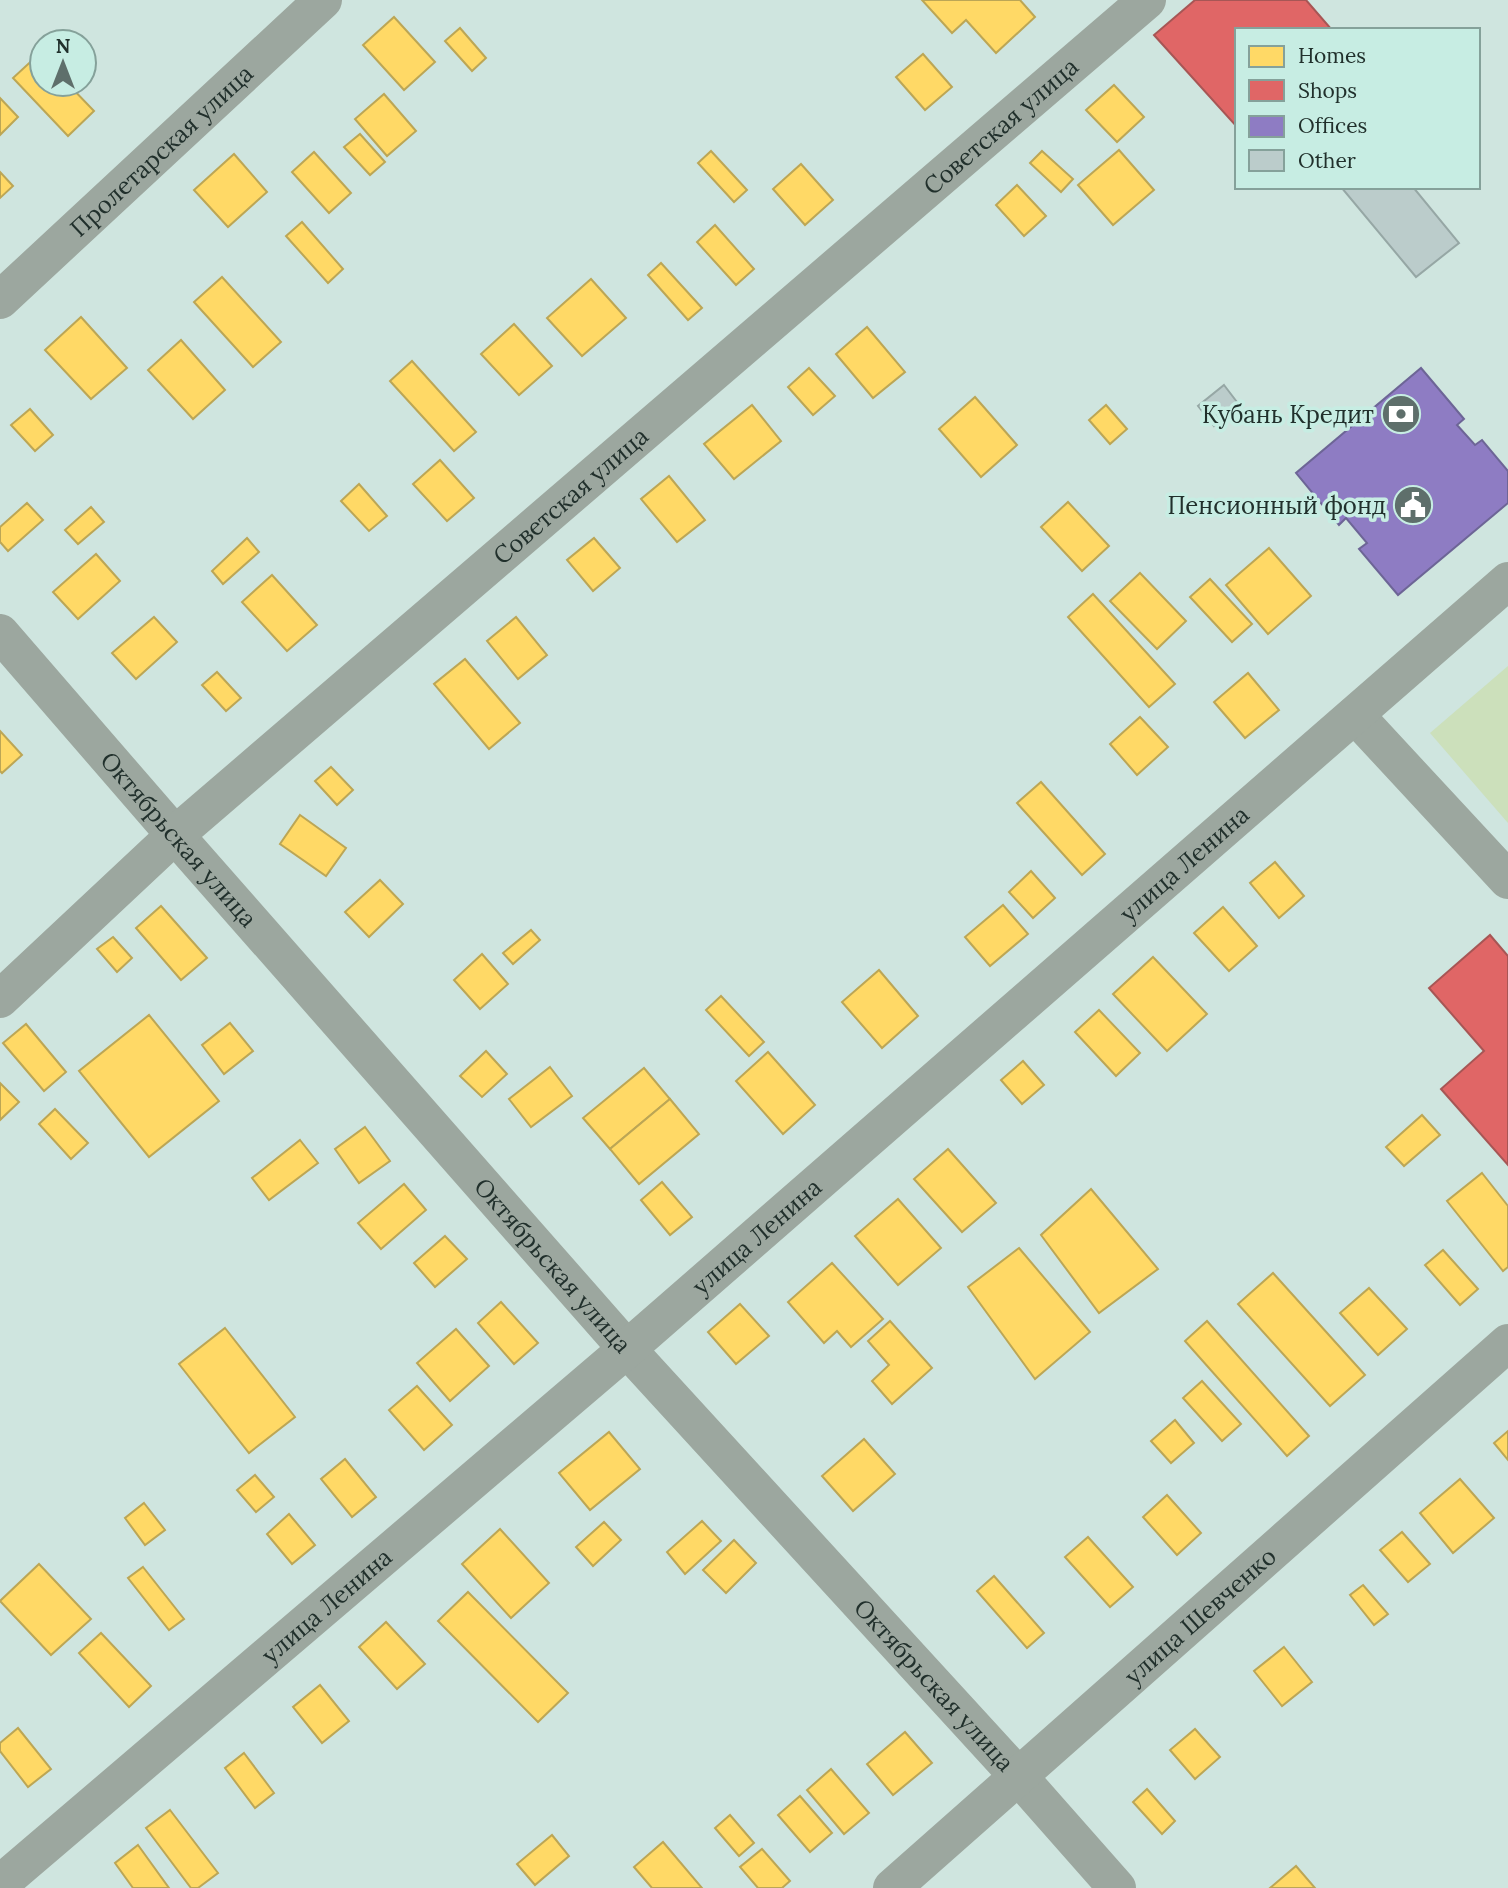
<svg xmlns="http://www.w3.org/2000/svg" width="1508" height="1888" font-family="Lora,serif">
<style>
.green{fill:#cce0bb}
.homes{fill:#ffd966;stroke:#bca655;stroke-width:2}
.shops{fill:#e06666;stroke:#a75655;stroke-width:2}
.offices{fill:#8e7cc3;stroke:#6d6596;stroke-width:2}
.building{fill:#bbcccb;stroke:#96a7a5;stroke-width:2}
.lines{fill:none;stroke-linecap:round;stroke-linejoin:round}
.minor{stroke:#9ca79f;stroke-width:38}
.labels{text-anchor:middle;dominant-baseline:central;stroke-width:7;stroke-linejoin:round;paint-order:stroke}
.street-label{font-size:24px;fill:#21302c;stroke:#c7ede3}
.poi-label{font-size:24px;fill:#21302c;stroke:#c7ede3;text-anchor:end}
</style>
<rect width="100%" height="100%" fill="#cfe5df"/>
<polygon class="green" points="1508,666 1508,823 1430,733"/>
<g class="homes">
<polygon points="922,0 1020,0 1035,17 996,53 966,20 952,33"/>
<polygon points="394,17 435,62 404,90 363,45"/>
<polygon points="460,28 486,58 472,71 445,41"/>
<polygon points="39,54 42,56 42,84 68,84 94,111 68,136 13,78"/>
<polygon points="923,54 952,87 925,110 896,77"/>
<polygon points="1114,85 1144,117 1117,142 1086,110"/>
<polygon points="384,94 416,131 387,156 355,119"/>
<polygon points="0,98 18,117 0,135"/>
<polygon points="360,134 385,162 370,175 344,147"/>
<polygon points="1119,150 1154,190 1113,225 1078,185"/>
<polygon points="711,151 747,190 734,202 698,163"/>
<polygon points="1042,151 1073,179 1061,192 1030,163"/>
<polygon points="314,152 351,193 329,213 292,172"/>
<polygon points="234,154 267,192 228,227 194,190"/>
<polygon points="801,164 833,200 805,225 773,189"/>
<polygon points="0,172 13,186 0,198"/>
<polygon points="1017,185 1046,216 1024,236 996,205"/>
<polygon points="302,222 343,269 328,283 286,236"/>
<polygon points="715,225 754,269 736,285 697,242"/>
<polygon points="661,263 702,308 688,320 648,275"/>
<polygon points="222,277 281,342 253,367 194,302"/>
<polygon points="591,279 626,318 582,356 547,318"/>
<polygon points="81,317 127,368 91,399 45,350"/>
<polygon points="514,324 552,366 519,395 481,354"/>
<polygon points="867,327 905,372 873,398 836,354"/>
<polygon points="181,340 225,390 193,419 148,370"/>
<polygon points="412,361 476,432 454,451 390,381"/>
<polygon points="809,368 835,396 813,415 788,387"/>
<polygon points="975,397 1017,445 981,477 939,429"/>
<polygon points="752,405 781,441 734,479 704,444"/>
<polygon points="1106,405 1127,429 1110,444 1089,420"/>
<polygon points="30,409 53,435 35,451 11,425"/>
<polygon points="440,460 474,498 447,521 413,484"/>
<polygon points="669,476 705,520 677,542 641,499"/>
<polygon points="359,484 387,516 369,531 341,501"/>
<polygon points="1068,502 1109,546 1082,571 1041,527"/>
<polygon points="27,503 43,520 8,551 0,542 0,527"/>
<polygon points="91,507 104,522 78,544 65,530"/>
<polygon points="247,538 259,552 223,584 212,571"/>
<polygon points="594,538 620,568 593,591 567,560"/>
<polygon points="1269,548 1311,596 1268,634 1226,585"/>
<polygon points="96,554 120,581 78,619 53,592"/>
<polygon points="1140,573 1186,621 1157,649 1110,601"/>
<polygon points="272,575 317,625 287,651 242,602"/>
<polygon points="1210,579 1252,624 1232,642 1190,597"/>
<polygon points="1093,594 1175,684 1149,707 1068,617"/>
<polygon points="154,617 177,642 136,679 112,653"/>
<polygon points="516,617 547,655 518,679 487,641"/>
<polygon points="465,659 520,723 489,749 434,684"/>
<polygon points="217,672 241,698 226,711 202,685"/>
<polygon points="1248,673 1279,710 1245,738 1214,702"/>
<polygon points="1140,717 1168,747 1137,775 1110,744"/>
<polygon points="0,731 22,755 2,773 0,771"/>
<polygon points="331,767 353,790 337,805 315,781"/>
<polygon points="1041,782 1105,854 1082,875 1017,803"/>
<polygon points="300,815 346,848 326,876 280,844"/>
<polygon points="1275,862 1304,896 1279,918 1250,883"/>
<polygon points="1031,871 1055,898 1033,918 1009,892"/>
<polygon points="380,880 403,904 369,937 345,912"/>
<polygon points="1003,905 1028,934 990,966 965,937"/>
<polygon points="161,906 207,958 181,980 136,928"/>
<polygon points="1223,907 1257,946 1229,971 1194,933"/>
<polygon points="531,930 540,940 513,964 503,953"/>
<polygon points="113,937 132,958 117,972 97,949"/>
<polygon points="482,954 508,984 480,1009 454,980"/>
<polygon points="1153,957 1207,1014 1167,1051 1113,994"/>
<polygon points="879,970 918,1016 882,1048 842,1002"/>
<polygon points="721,996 764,1042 749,1056 706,1010"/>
<polygon points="1099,1010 1140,1053 1116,1076 1075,1032"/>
<polygon points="149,1015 219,1101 149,1157 79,1071"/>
<polygon points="230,1023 253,1051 224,1074 202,1045"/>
<polygon points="26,1024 66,1072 44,1091 3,1043"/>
<polygon points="486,1051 507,1074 482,1097 460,1076"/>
<polygon points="768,1052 815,1105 783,1134 736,1081"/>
<polygon points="1023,1061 1044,1085 1022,1104 1001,1080"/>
<polygon points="550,1067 572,1096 531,1127 509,1099"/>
<polygon points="644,1068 670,1099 610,1149 583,1118"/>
<polygon points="0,1083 19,1102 0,1120"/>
<polygon points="670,1099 699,1134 639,1184 610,1149"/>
<polygon points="55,1109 88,1143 71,1159 39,1124"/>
<polygon points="1422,1115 1440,1135 1404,1166 1386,1147"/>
<polygon points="365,1127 390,1161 359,1183 335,1149"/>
<polygon points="300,1140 318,1163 269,1200 252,1178"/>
<polygon points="948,1149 996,1203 962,1232 914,1179"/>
<polygon points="1482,1173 1508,1206 1508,1267 1503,1271 1447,1201"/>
<polygon points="662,1182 692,1217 670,1235 641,1200"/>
<polygon points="404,1184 426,1210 381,1249 358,1223"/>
<polygon points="1091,1189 1158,1269 1099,1313 1041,1235"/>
<polygon points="898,1199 941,1248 898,1285 855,1236"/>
<polygon points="445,1236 467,1259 435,1287 414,1263"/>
<polygon points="1019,1248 1090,1332 1035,1379 968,1287"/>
<polygon points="1443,1250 1478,1289 1460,1305 1425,1265"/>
<polygon points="832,1263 883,1319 851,1347 837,1331 824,1343 788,1302"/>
<polygon points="1273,1273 1365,1375 1330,1406 1238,1304"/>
<polygon points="1369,1288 1407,1329 1378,1355 1340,1313"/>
<polygon points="501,1302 538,1343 514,1364 478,1323"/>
<polygon points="740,1304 769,1336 736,1364 708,1332"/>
<polygon points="890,1321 932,1368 892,1404 872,1381 889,1365 868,1341"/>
<polygon points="1207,1321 1309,1436 1287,1456 1185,1341"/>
<polygon points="225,1328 295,1417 249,1453 179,1364"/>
<polygon points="456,1329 489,1366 450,1401 417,1363"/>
<polygon points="1202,1381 1241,1424 1222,1441 1183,1398"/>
<polygon points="417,1386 452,1425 424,1450 389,1410"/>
<polygon points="1175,1420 1194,1443 1171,1463 1151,1441"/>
<polygon points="1508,1431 1508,1460 1494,1443"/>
<polygon points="609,1432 640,1469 590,1510 559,1473"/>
<polygon points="864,1439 895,1474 853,1511 822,1476"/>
<polygon points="345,1459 376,1497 352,1517 321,1479"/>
<polygon points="255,1475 274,1497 256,1512 237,1490"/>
<polygon points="1460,1479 1494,1518 1453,1553 1420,1513"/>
<polygon points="1167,1495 1201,1533 1177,1555 1143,1517"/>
<polygon points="144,1503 165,1530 145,1545 125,1518"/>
<polygon points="289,1514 315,1545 292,1564 267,1534"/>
<polygon points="702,1521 721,1541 685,1574 667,1552"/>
<polygon points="604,1522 621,1540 593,1566 576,1547"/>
<polygon points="500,1529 549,1583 511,1618 462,1564"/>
<polygon points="1402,1532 1430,1564 1408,1582 1380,1550"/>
<polygon points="1088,1537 1133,1587 1110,1607 1065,1557"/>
<polygon points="734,1540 756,1563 726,1593 703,1570"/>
<polygon points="39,1564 91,1619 51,1655 0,1601"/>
<polygon points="143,1567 184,1619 169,1630 128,1578"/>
<polygon points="994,1576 1044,1633 1027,1648 977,1591"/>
<polygon points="1363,1585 1388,1614 1374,1625 1350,1595"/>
<polygon points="468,1592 568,1693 538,1722 438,1621"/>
<polygon points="386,1622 425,1664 397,1689 359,1647"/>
<polygon points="101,1633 151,1686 129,1707 79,1653"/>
<polygon points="1284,1647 1312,1682 1282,1706 1254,1671"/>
<polygon points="320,1685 349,1721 322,1743 293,1707"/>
<polygon points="18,1728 51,1769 28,1787 0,1751 0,1743"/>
<polygon points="1195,1729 1220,1757 1195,1779 1170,1750"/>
<polygon points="905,1732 932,1763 893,1795 867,1764"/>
<polygon points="244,1753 274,1793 255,1808 225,1768"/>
<polygon points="831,1769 869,1813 844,1834 807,1790"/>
<polygon points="1147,1789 1175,1821 1162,1834 1133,1802"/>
<polygon points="800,1796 832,1833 810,1852 778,1815"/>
<polygon points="170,1810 218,1873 198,1888 191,1888 146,1828"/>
<polygon points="730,1815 754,1843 739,1856 715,1828"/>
<polygon points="552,1835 569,1856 535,1885 517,1864"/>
<polygon points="663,1842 702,1888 652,1888 634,1867"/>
<polygon points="138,1845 169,1888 133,1888 115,1863"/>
<polygon points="762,1849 790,1881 782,1888 758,1888 740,1867"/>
<polygon points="1296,1866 1315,1888 1270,1888"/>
</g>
<g class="shops">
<polygon points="1195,0 1306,0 1332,30 1237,30 1237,127 1154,35"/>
<polygon points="1490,935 1508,956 1508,1165 1441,1089 1484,1051 1429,988"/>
</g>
<polygon class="offices" points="1421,368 1464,419 1457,425 1475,445 1482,440 1508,471 1508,503 1398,595 1359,549 1367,543 1346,518 1339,525 1296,473"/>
<g class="building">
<polygon points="1341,187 1413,187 1459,243 1416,277"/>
<polygon points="1224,385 1240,406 1214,426 1198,406"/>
</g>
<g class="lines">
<g class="minor">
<path id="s1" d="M0,300l323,-300"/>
<path id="s2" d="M0,633l175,202 452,514 392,428 98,111"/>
<polyline points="1355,715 1508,880"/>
<path id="s3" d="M0,999l175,-164 972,-835"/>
<path id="s4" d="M0,1884l627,-535 881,-768"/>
<path id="s5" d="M892,1888l616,-545"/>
</g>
</g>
<defs>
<g id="bank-disc" transform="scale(2.0125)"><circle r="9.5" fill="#5e6f6b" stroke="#c7ede3"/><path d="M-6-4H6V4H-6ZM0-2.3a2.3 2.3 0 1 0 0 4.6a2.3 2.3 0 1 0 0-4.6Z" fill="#fff"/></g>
<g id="civic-disc" transform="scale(2.0125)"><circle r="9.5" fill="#5e6f6b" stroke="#c7ede3"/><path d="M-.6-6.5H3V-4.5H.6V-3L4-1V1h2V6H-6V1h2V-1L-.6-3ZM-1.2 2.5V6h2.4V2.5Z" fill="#fff"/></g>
</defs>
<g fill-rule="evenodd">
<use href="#bank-disc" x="1401" y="414"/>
<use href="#civic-disc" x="1413" y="505"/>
</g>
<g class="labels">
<g class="street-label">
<text stroke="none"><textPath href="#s3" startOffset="1328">Советская улица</textPath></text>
<text stroke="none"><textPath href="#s1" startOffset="220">Пролетарская улица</textPath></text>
<text stroke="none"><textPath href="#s3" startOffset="761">Советская улица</textPath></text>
<text stroke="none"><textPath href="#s2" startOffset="273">Октябрьская улица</textPath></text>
<text stroke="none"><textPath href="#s4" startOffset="1563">улица Ленина</textPath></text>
<text stroke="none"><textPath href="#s4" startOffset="996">улица Ленина</textPath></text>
<text stroke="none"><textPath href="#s2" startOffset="840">Октябрьская улица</textPath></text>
<text stroke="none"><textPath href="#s4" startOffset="429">улица Ленина</textPath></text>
<text stroke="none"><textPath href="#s5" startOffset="411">улица Шевченко</textPath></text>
<text stroke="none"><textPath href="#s2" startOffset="1407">Октябрьская улица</textPath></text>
</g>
<g class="poi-label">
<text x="1374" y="414">Кубань Кредит</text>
<text x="1386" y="505">Пенсионный фонд</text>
</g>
</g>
<rect x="1235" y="28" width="245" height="161" fill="#c7ede3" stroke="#85a19a" stroke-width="2"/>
<rect x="1249" y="46" width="35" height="21" fill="#ffd966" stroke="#85a19a" stroke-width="2"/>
<text x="1298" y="63" font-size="21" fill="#21302c">Homes</text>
<rect x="1249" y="80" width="35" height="21" fill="#e06666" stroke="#85a19a" stroke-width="2"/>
<text x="1298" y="98" font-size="21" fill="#21302c">Shops</text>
<rect x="1249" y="116" width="35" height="21" fill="#8e7cc3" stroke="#85a19a" stroke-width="2"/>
<text x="1298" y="133" font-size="21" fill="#21302c">Offices</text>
<rect x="1249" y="150" width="35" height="21" fill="#bbcccb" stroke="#85a19a" stroke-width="2"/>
<text x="1298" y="168" font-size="21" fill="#21302c">Other</text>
<g transform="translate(63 63)"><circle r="33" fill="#c7ede3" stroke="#85a19a" stroke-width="2"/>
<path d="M0-5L12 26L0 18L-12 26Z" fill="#5e6f6b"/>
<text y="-10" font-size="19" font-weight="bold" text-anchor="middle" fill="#21302c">N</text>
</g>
</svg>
